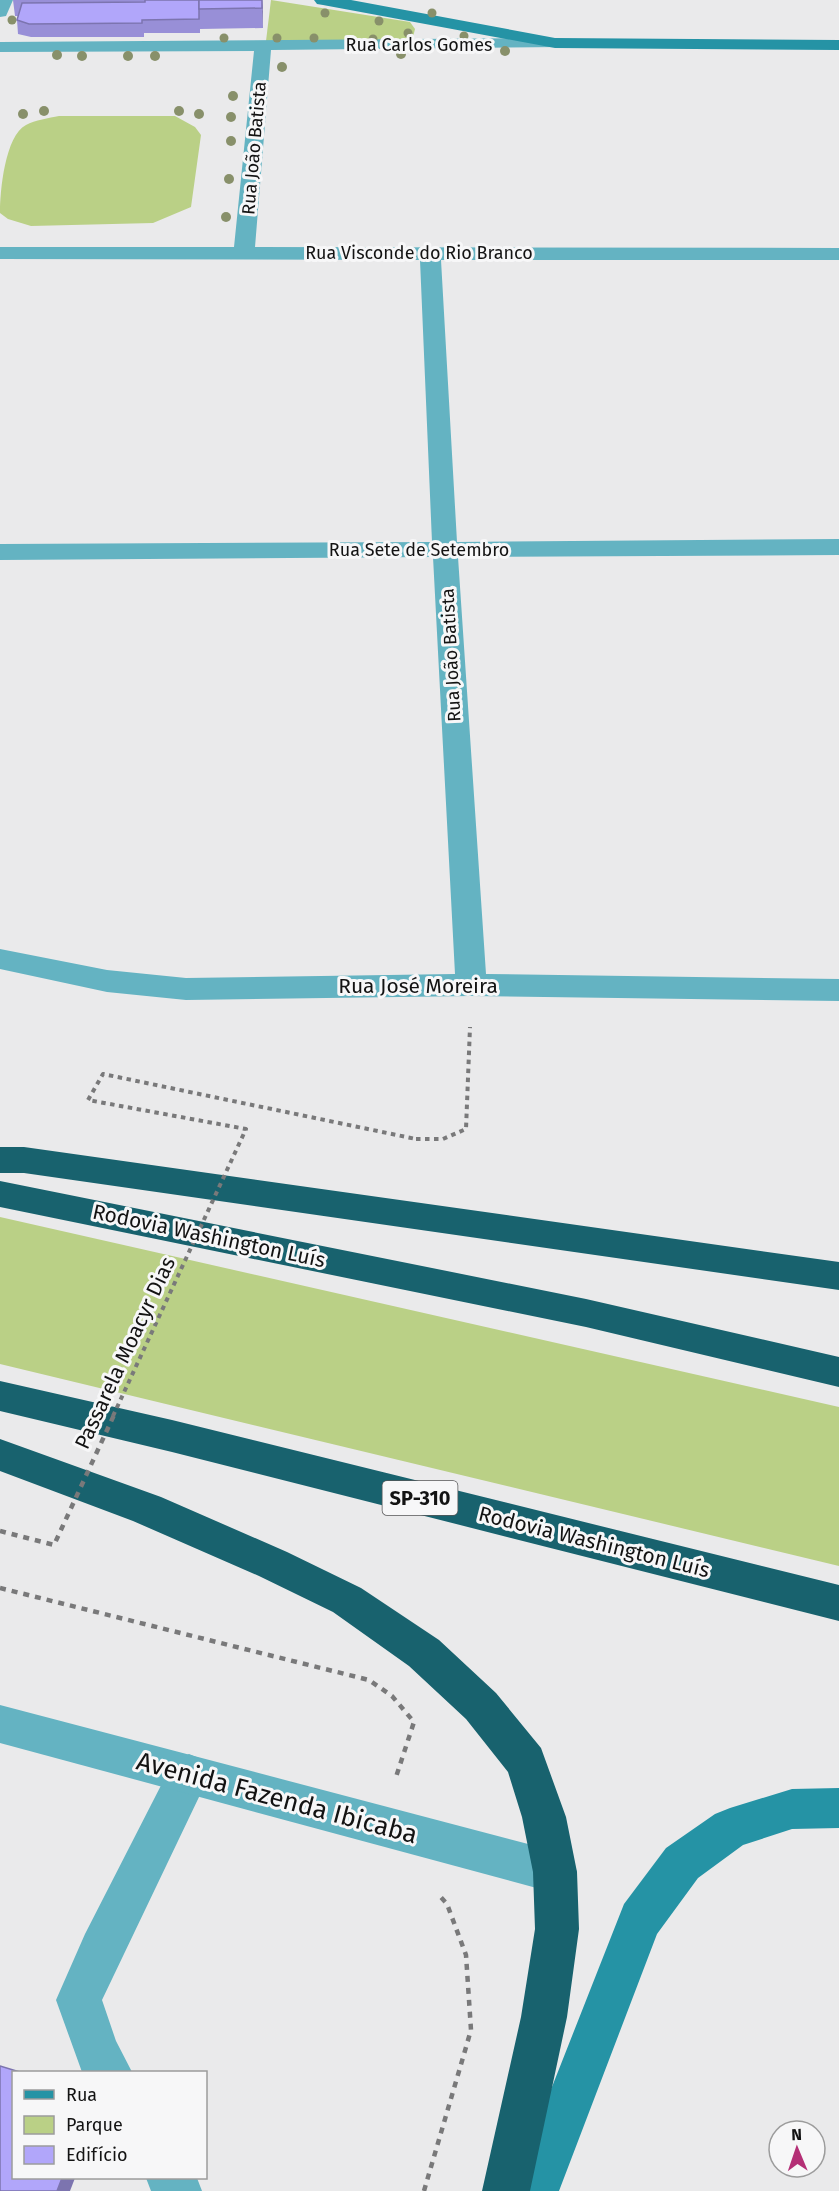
<svg xmlns="http://www.w3.org/2000/svg" width="839" height="2191" font-family="'Fira Sans',sans-serif">
<style>
.green{fill:#bad086}
.lines{fill:none;stroke-linecap:round;stroke-linejoin:round}
.path-far1{stroke:#79797a;stroke-width:4;stroke-dasharray:4.5 4.5;stroke-linecap:butt}
.path{stroke:#79797a;stroke-width:4.5;stroke-dasharray:6 6;stroke-linecap:butt}
.lane{fill:#64b3c2;fill-rule:evenodd}
.street{fill:#64b3c2;fill-rule:evenodd}
.secondary{fill:#2593a5;fill-rule:evenodd}
.highway{fill:#18626e;fill-rule:evenodd}
.path-bridge-far1{stroke:#79797a;stroke-width:4;stroke-dasharray:4.5 4.5;stroke-linecap:butt}
.path-bridge{stroke:#79797a;stroke-width:4.5;stroke-dasharray:6 6;stroke-linecap:butt}
.tree{fill:#88906a}
.wall{fill:#988fd7}
.shaded-wall{fill:#7c74af}
.building{fill:#b1a6fa;stroke:#7c74af;stroke-width:1.5}
.labels{text-anchor:middle;dominant-baseline:central;stroke-width:6;stroke-linejoin:round;paint-order:stroke}
.far-street-label{font-size:18px;fill:#131313;stroke:#f7f7f8}
.shield{fill:#f7f7f8;stroke:#575758;stroke-width:1.5}
.shield-label{font-size:20px;font-weight:bold;fill:#131313}
.street-label{font-size:21px;fill:#131313;stroke:#f7f7f8}
.near-street-label{font-size:26px;fill:#131313;stroke:#f7f7f8}
</style>
<rect width="100%" height="100%" fill="#eaeaeb"/>
<g class="green">
<polygon points="271,0 410,22 415,29 412,41 266,41"/>
<path d="M59,116h116l20,11 6,8 -10,72 -38,16 -122,3 -23,-7 -8,-6c0,-22 5,-77 26,-88 9,-5 23,-7 33,-9z"/>
<polygon points="0,1217 839,1407 839,1566 0,1364"/>
</g>
<g class="lines">
<polyline class="path-far1" points="416,1139 443,1139 466,1129 470,1027"/>
<g class="path">
<polyline points="0,1588 369,1680 392,1696 414,1722 396,1777"/>
<polyline points="424,2191 471,2030 466,1955 447,1904 438,1894"/>
</g>
<g class="lane">
<polygon points="189,1754 204,1760 210,1774 102,2000 116,2041 132,2072 82,2072 56,2000 85,1934 174,1760"/>
<polygon points="146,2178 197,2178 202,2191 151,2191"/>
</g>
<g class="street">
<polygon points="0,0 13,0 6,16 0,17"/>
<polygon points="555,38 561,39 564,43 561,47 271,50 255,247 839,248 839,260 441,260 457,542 839,539 839,555 458,557 486,974 839,979 839,1001 471,996 186,1000 107,992 0,969 0,949 107,970 186,978 455,974 433,557 0,560 0,544 432,542 420,260 0,259 0,247 234,247 254,51 0,52 0,42"/>
<polygon points="0,1705 555,1851 571,1857 577,1872 571,1887 555,1893 0,1743"/>
</g>
<g class="secondary">
<polygon points="314,0 351,0 555,38 839,40 839,50 555,48 323,5 317,4"/>
<polygon points="839,1788 839,1828 792,1829 743,1845 698,1878 657,1934 559,2191 511,2191 624,1904 666,1848 715,1814 730,1808 792,1789"/>
</g>
<g class="highway">
<polygon points="0,1147 24,1147 839,1262 839,1290 24,1173 0,1173"/>
<polygon points="0,1181 586,1299 839,1357 839,1387 586,1327 0,1207"/>
<polygon points="0,1381 172,1420 839,1585 839,1621 172,1452 0,1411"/>
<polygon points="0,1439 161,1497 287,1552 361,1588 439,1640 496,1693 541,1748 566,1817 577,1872 579,1929 567,2017 530,2191 482,2191 521,2017 535,1929 533,1872 522,1817 508,1772 466,1719 409,1666 333,1612 259,1576 133,1521 0,1471"/>
</g>
<polyline class="path-bridge-far1" points="113,1416 246,1129 88,1100 103,1074 416,1139"/>
<polyline class="path-bridge" points="0,1531 54,1545 114,1415"/>
</g>
<g class="tree">
<circle cx="325" cy="13" r="4.5"/>
<circle cx="432" cy="13" r="4.5"/>
<circle cx="12" cy="20" r="4.5"/>
<circle cx="379" cy="21" r="4.5"/>
<circle cx="408" cy="33" r="4.5"/>
<circle cx="464" cy="36" r="4.5"/>
<circle cx="224" cy="38" r="4.5"/>
<circle cx="277" cy="38" r="4.5"/>
<circle cx="314" cy="38" r="4.5"/>
<circle cx="373" cy="39" r="4.5"/>
<circle cx="505" cy="51" r="5"/>
<circle cx="401" cy="54" r="5"/>
<circle cx="57" cy="55" r="5"/>
<circle cx="82" cy="56" r="5"/>
<circle cx="128" cy="56" r="5"/>
<circle cx="155" cy="56" r="5"/>
<circle cx="282" cy="67" r="5"/>
<circle cx="233" cy="96" r="5"/>
<circle cx="44" cy="111" r="5"/>
<circle cx="179" cy="111" r="5"/>
<circle cx="23" cy="114" r="5"/>
<circle cx="199" cy="114" r="5"/>
<circle cx="231" cy="117" r="5"/>
<circle cx="231" cy="141" r="5"/>
<circle cx="229" cy="179" r="5"/>
<circle cx="226" cy="217" r="5"/>
</g>
<polygon class="wall" points="13,0 262,0 263,28 200,29 200,33 144,33 144,37 31,37 18,34 17,20 18,16 15,16"/>
<g class="shaded-wall">
<polygon points="262,0 263,12 263,28 262,8"/>
<polygon points="62,2178 75,2178 70,2191 57,2191"/>
</g>
<g class="building">
<polygon points="145,0 199,0 199,19 142,20 142,23 29,24 17,20 22,3 145,2"/>
<polygon points="199,0 262,0 262,8 199,9"/>
<polygon points="0,2066 23,2073 14,2073 14,2178 62,2178 57,2191 0,2191"/>
</g>
<g class="labels">
<g class="far-street-label">
<text x="419" y="45">Rua Carlos Gomes</text>
<text transform="translate(254 148) rotate(-85)">Rua João Batista</text>
<text x="419" y="253">Rua Visconde do Rio Branco</text>
<text x="419" y="550">Rua Sete de Setembro</text>
<text transform="translate(451 655) rotate(-93)">Rua João Batista</text>
</g>
<rect class="shield" x="382.5" y="1481" width="75" height="34" rx="4.5"/>
<g class="shield-label">
<text x="420" y="1498">SP-310</text>
</g>
<g class="street-label">
<text x="418" y="986">Rua José Moreira</text>
<text transform="translate(209 1236) rotate(12)">Rodovia Washington Luís</text>
<text transform="translate(125 1353) rotate(-65)">Passarela Moacyr Dias</text>
<text transform="translate(594 1542) rotate(14)">Rodovia Washington Luís</text>
</g>
<g class="near-street-label">
<text transform="translate(277 1798) rotate(15)">Avenida Fazenda Ibicaba</text>
</g>
</g>
<rect x="12" y="2071" width="195" height="108" fill="#f7f7f8" stroke="#9c9c9c" stroke-width="1.5"/>
<rect x="24" y="2090" width="30" height="9" fill="#2593a5" stroke="#9c9c9c" stroke-width="1.5"/>
<text x="66" y="2101" font-size="18" fill="#131313">Rua</text>
<rect x="24" y="2116" width="30" height="18" fill="#bad086" stroke="#9c9c9c" stroke-width="1.5"/>
<text x="66" y="2131" font-size="18" fill="#131313">Parque</text>
<rect x="24" y="2146" width="30" height="18" fill="#b1a6fa" stroke="#9c9c9c" stroke-width="1.5"/>
<text x="66" y="2161" font-size="18" fill="#131313">Edifício</text>
<g transform="translate(797 2149) rotate(358)"><circle r="28" fill="#f7f7f8" stroke="#9c9c9c" stroke-width="1.5"/>
<path d="M0-4.5L10 22L0 15L-10 22Z" fill="#b42f76"/>
<text y="-9" font-size="16" font-weight="bold" text-anchor="middle" fill="#131313">N</text>
</g>
</svg>
